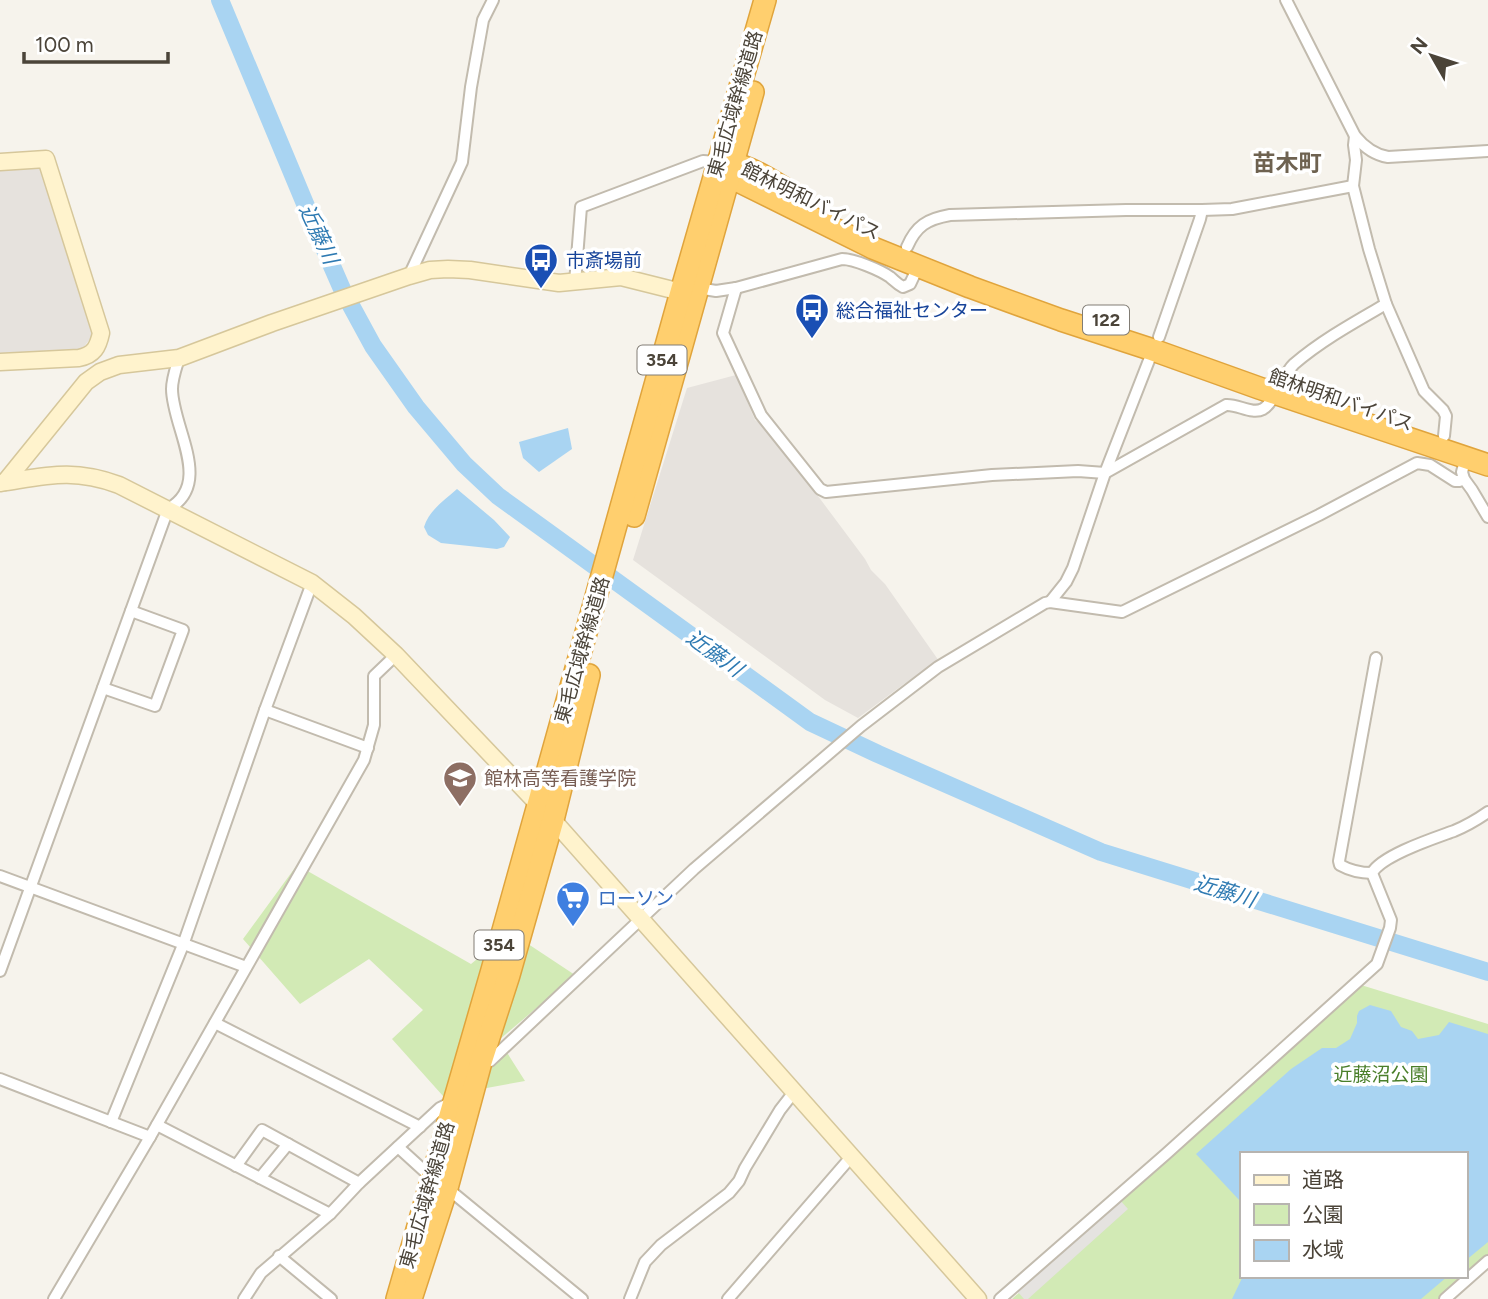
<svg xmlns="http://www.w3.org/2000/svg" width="1488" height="1299" font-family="Figtree,'Noto Sans JP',sans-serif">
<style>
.industrial{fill:#e6e2dd}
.green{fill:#d2eab5;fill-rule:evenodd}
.parking{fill:#e5e3e0}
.water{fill:#a9d4f2}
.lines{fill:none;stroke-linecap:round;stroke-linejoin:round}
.river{stroke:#a9d4f2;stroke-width:18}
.street-casing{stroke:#c2bbae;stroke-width:14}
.secondary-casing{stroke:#d6c79b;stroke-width:19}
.highway-casing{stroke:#e0a43c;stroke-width:24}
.street{stroke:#fff;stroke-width:10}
.secondary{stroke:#fff3cd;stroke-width:16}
.highway{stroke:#ffcf6e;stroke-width:21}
.labels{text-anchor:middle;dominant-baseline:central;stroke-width:7;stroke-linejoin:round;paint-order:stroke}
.shield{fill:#fff;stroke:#817c74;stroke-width:2}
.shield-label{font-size:18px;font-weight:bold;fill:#4b4439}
.street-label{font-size:19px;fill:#4b4439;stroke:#fff}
.transit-label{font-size:19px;fill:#164399;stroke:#fff;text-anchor:start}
.education-label{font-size:19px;fill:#785e54;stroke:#fff;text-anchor:start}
.shop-label{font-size:19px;fill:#366cbe;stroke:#fff;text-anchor:start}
.park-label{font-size:19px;fill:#4a7f2a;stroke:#fff}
.water-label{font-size:21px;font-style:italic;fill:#2e7ab2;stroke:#fff}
.quarter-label{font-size:23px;font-weight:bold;fill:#6e6250;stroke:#fff}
</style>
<rect width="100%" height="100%" fill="#f6f3ec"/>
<g class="industrial">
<polygon points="40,163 95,326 92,336 84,347 74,353 0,357 0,166"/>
<polygon points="736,375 755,420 768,429 865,559 871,570 885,584 939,661 904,684 858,718 825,700 633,560 687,388"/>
</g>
<g class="green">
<polygon points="297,865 471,964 510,932 575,975 499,1040 525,1081 443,1096 392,1039 423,1010 369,959 300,1004 243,939"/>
<path d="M1361,985l127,39v234l-46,41h-430zM1241,1154h224v122h-224z"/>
</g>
<polygon class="parking" points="1120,1200 1128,1209 1028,1299 1024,1299 1017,1291"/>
<g class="water">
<polygon points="568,428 572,449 539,472 523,458 519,442"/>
<path d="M457,489l37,31 16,17 -6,10 -7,2 -56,-6 -13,-8 -4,-8c5,-17 21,-27 33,-38z"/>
<polygon points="1370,1005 1391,1011 1401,1027 1412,1031 1418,1039 1439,1035 1449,1022 1488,1034 1488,1242 1465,1261 1465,1154 1241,1154 1241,1202 1196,1154 1291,1069 1322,1048 1336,1048 1350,1039 1357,1023 1357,1016 1359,1011"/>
<polygon points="1243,1276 1448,1276 1421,1299 1232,1299"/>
</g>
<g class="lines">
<polyline class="river" points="220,0 311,218 342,289 373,346 416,407 464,464 498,496 810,722 878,754 1101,852 1488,972"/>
<g class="street-casing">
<g id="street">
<path d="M1286,0l69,136c9,11 20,19 33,21l100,-6"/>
<polyline points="1355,136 1354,145 1356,160 1353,186 1369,249 1386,304 1424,391 1443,410 1446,416 1444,436"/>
<path d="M907,247c9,-21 20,-28 43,-32l176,-5h76l30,-1 121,-23"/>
<polyline points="409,276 462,162 471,87 483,20 493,0"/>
<polyline points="575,283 581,207 703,161 718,162"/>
<path d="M698,288l18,3 20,-3 106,-29c12,0 38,11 48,18 5,4 7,7 13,10l7,-3 8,-17"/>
<path d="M736,288l-13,45 38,82 59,74 6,3 166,-17 86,-4 27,2 121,-68c12,-1 26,10 37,4 12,-7 20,-35 31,-45 28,-24 61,-42 92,-60"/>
<polyline points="1159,337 1200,219 1202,210"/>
<polyline points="1466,457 1462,472 1464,479 1472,490 1488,517"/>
<polyline points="1050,602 1066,582 1073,568 1105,473 1153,350"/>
<polyline points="103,688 155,706 183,630 131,611"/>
<polyline points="265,710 368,748"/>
<path d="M1372,873c-10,0 -23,-3 -32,-8l-1,-4 37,-203"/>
<polyline points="0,876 246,967"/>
<path d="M0,971l168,-462c46,-25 4,-82 4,-120 0,-10 4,-21 7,-31"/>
<polyline points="215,1023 420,1127"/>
<polyline points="482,1062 490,1061 694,869 861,726 938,667 1045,603 1050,602 1122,612 1319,515 1417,463 1430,465 1455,481 1459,481 1464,479"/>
<polyline points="0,1079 150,1137"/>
<polyline points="111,1122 183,945 265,710 312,583"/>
<polyline points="157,1125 330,1214"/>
<polyline points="398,1147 432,1178"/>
<polyline points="236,1166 262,1130 359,1183"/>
<polyline points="260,1178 288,1144"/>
<polyline points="447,1188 582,1299"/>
<polyline points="279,1256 331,1299"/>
<polyline points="54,1299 150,1137 364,760 374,725 374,676 396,655"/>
<polyline points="244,1299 261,1273 330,1214 359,1183 440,1108 446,1105 453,1105"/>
<polyline points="630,1299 645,1262 661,1245 729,1193 739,1181 745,1168 780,1110 794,1092"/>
<polyline points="728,1299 851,1157"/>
<path d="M1000,1299l166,-145 211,-190 13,-36 1,-8 -19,-47c10,-18 63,-35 82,-42 12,-5 24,-12 34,-19"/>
<polyline points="1445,1299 1488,1261"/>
</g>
</g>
<g class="secondary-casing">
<g id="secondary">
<path d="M0,162l46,-3 55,174c-3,14 -7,22 -22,25l-79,4"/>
<polyline points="5,482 86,382 100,372 119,365 179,358 272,323 409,276 430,270 448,269 470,270 559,283 621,277 681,292"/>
<path d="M0,483c47,-7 72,-15 119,2l193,98 42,33 42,39 157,165 425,479"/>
</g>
</g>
<g class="highway-casing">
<g id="highway">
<path d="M720,162c26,0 51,19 73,31"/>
<polyline points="722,167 730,177 873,248 970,287 1061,320 1153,350 1259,388 1488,465"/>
<polyline points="634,516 753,92"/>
<polyline points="397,1299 492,970 681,292 765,0"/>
<polyline points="411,1299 447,1188 481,1062 509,975 553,820 589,675"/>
</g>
</g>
<use href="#street" class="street"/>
<use href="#secondary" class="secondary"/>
<use href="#highway" class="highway"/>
</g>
<defs>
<g id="bus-pin" transform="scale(1.75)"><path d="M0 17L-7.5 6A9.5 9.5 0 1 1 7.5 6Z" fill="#1a4fb4" stroke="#fff"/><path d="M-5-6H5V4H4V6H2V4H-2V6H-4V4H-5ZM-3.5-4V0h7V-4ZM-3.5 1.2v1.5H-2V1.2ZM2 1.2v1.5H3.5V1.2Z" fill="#fff"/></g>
<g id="school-pin" transform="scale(1.75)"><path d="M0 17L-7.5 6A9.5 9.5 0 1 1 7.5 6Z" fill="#8d6e63" stroke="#fff"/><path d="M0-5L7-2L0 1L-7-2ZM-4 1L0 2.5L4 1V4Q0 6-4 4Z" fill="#fff"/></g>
<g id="supermarket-pin" transform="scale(1.75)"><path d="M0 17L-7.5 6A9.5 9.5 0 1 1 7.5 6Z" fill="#3f7fe0" stroke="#fff"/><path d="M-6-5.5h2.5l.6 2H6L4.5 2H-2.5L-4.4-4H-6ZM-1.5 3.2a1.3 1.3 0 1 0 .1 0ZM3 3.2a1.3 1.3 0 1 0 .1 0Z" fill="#fff"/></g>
</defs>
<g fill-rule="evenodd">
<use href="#bus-pin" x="541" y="260"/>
<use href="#bus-pin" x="812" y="310"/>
<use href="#school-pin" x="460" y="778"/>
<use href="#supermarket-pin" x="573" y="898"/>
</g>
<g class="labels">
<g class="shield">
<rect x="1083" y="305.5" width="46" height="29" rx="5"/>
<rect x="637.5" y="345.5" width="49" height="29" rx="5"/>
<rect x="474.5" y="930.5" width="49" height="29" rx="5"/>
</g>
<g class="shield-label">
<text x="1106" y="320">122</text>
<text x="662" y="360">354</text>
<text x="499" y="945">354</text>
</g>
<g class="street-label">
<text transform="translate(735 104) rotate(-74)">東毛広域幹線道路</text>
<text transform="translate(811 201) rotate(26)">館林明和バイパス</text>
<text transform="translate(1341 400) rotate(19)">館林明和バイパス</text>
<text transform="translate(582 650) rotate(-74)">東毛広域幹線道路</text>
<text transform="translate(427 1195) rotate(-74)">東毛広域幹線道路</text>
</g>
<g class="transit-label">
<text x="566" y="260">市斎場前</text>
<text x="836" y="310">総合福祉センター</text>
</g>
<g class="education-label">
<text x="484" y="778">館林高等看護学院</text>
</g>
<g class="shop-label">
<text x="598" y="898">ローソン</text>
</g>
<g class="park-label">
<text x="1381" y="1074">近藤沼公園</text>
</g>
<g class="water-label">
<text transform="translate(319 234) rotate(65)">近藤川</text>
<text transform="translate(715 653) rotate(36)">近藤川</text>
<text transform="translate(1225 891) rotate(17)">近藤川</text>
</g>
<g class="quarter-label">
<text x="1287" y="163">苗木町</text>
</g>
</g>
<rect x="1240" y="1152" width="228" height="126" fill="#ffffff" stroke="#b7b4b0" stroke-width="2"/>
<rect x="1254" y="1175" width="35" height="10" fill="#fff3cd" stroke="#b7b4b0" stroke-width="2"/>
<text x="1302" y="1187" font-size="21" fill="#4b4439">道路</text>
<rect x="1254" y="1204" width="35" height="21" fill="#d2eab5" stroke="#b7b4b0" stroke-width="2"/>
<text x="1302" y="1222" font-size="21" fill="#4b4439">公園</text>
<rect x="1254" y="1240" width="35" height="21" fill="#a9d4f2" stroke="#b7b4b0" stroke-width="2"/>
<text x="1302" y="1257" font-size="21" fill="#4b4439">水域</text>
<g transform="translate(1432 56) rotate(309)" stroke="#ffffff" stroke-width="5" paint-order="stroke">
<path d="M0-5L12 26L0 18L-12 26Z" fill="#4b4439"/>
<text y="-10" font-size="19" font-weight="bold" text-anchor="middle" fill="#4b4439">N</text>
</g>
<path d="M24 52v10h144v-10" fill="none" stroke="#4b4439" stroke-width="3.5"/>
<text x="35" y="52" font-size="21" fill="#4b4439" stroke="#ffffff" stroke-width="5" paint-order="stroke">100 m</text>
</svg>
